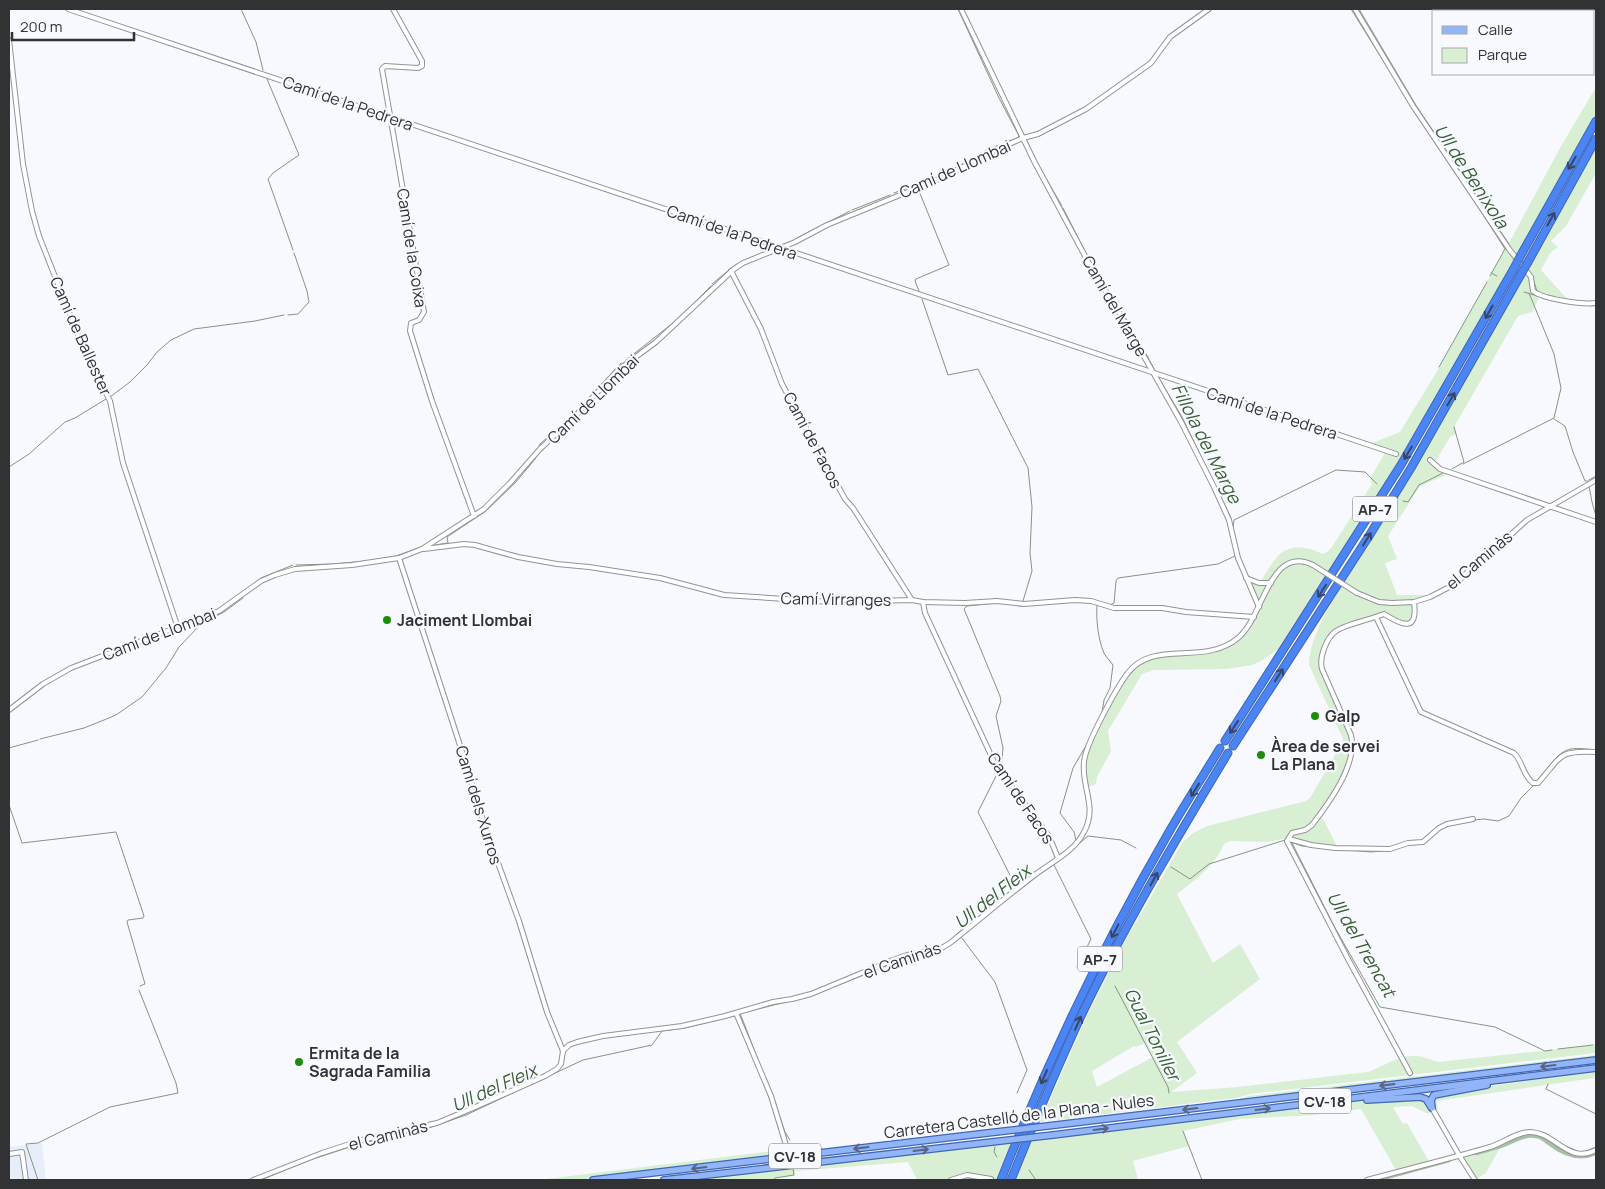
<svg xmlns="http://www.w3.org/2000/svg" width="1605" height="1189" font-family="Manrope,sans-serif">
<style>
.built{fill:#e7eef9}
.green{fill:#d8efd4;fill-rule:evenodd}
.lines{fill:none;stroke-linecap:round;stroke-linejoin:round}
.stream{stroke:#839681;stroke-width:1}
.canal{stroke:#a6c1a2;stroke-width:4.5}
.minor-casing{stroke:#919398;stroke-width:6}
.primary-casing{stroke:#4167b1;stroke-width:8}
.motorway-casing{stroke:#4167b1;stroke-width:9}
.minor{stroke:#fff;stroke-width:4}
.primary{stroke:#92b5f9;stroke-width:5.5}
.motorway{stroke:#4a84f5;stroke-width:7}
.minor-bridge-casing{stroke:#919398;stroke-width:6;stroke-linecap:butt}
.primary-bridge-casing{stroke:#4167b1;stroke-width:8;stroke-linecap:butt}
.motorway-bridge-casing{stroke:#4167b1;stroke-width:9;stroke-linecap:butt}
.minor-bridge{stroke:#fff;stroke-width:4}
.primary-bridge{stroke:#92b5f9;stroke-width:5.5}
.motorway-bridge{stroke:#4a84f5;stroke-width:7}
.oneway{stroke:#374664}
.oneway2{stroke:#586683}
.poi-dot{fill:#218c0c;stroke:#f7f9fe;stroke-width:2}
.labels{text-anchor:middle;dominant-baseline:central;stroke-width:4.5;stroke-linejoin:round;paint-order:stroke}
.shield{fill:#f7f9fe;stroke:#6c6e71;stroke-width:1}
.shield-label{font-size:15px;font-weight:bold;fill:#313234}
.street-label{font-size:16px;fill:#313234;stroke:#f7f9fe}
.poi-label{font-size:16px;font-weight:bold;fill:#313234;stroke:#f7f9fe;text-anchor:start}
.water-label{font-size:18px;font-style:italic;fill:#385d32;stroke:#f7f9fe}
</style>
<rect width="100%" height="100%" fill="#f7f9fe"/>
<polygon class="built" points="42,1143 46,1180 9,1180 9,1147"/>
<g class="green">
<polygon points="1596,87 1596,116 1517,258 1508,245 1560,148"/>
<path d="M1596,143v30l-30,53 -15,15 7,6 -8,6 -9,17 28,31 -32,-6 -1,1 3,2 -7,14 -14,4 -64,111 2,7 -6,3 -15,25 -1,3 17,8 -31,13 -32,50 9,23 -12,4 12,32h37l-20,7 -2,19 -8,4 -20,-11 -37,13 -15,8 -12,26 31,77 -3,30 -28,45 18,35 -27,-3 -27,-6 -17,3 -37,-1 -6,3c-11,24 -27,34 -47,50l36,69 27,-19 20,35 -83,63 20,31 -26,19 67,-5 130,-15c17,-6 31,-18 50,-16 7,1 13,4 20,6l158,-17v8l-345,41 -15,4 -196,24 46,-104 34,-68 62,-107 11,-10 14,-7 99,-25 4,-3 32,-55 1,-4 -34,-74c0,-36 39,-87 58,-117 9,-14 17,-28 25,-43 70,-119 136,-241 204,-362zM1145,1043l8,14 -56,30 -5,-16 42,-25 2,1z"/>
<path d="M1506,248l10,12 -95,167 -93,148 -51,75 -16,11 -9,4 -25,4 -73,1 -12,4 -34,57 3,20 -14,26 -1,7 -9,3 -3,-9 1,-23 25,-52 24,-37 19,-10 59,-5 26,-12 21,-32 -12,-28 12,5c6,-9 14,-24 21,-30 12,-10 30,-7 42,0l5,-2 5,-5 40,-63 -2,-5 16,-28 -19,-6 33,-13 39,-64z"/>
<polygon points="1596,1055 1596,1058 1038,1125 1039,1124 1236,1100 1248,1096"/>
<polygon points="1596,1070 1594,1078 1437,1101 1438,1109 1434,1111 1435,1114 1426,1113 1412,1106 1393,1107 1403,1124 1407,1123 1430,1163 1397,1172 1361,1109 1314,1115 1240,1119 1183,1131 1189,1146 1133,1161 1138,1180 1014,1180 1030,1140 1272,1110 1402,1097 1425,1100 1455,1092"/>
<polygon points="1020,1126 1020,1127 576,1180 538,1180 773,1151 805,1151"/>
<polygon points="1014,1141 998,1180 981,1180 982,1178 967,1175 950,1180 917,1180 908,1162 795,1171 795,1176 776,1178 775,1180 749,1179 746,1180 679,1180"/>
<polygon points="1503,1142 1486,1173 1475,1180 1459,1155"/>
</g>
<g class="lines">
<g class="stream">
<polyline points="241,9 256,42 263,70"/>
<polyline points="958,9 999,98 1019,136 1017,138 991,148"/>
<polyline points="1351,9 1399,86"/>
<polyline points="1359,9 1417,107 1509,244"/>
<polyline points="267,79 299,155 273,173 268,179 293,250"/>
<polyline points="1402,92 1439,148"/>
<polyline points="1025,140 1027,141 1033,156"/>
<polyline points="1040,168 1062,206"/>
<polyline points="894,193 945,174 988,149"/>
<polyline points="1472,197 1505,249 1490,276"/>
<polyline points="1063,208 1091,263 1130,325"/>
<polyline points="852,210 890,195"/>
<polyline points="797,238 850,211"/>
<polyline points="1491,273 1497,276"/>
<polyline points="1533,279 1537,291"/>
<polyline points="712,284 735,265 772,249"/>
<polyline points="919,291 915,281 916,279 949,265 919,191"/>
<polyline points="1524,292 1537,296"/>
<polyline points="922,299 948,375 978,369 1028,468 1032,507 1030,553 1032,571 1023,601"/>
<polyline points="288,315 298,314 309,302 307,291 294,253"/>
<polyline points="678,319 711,286"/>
<polyline points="1131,328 1149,359"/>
<polyline points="626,360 673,323"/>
<polyline points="1150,361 1155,371"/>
<polyline points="1439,367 1487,282"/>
<polyline points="1160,380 1182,417 1231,518"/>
<polyline points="110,397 130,382 147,365 157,352 171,340 194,329 255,321 284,315"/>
<polyline points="590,397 621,363"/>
<polyline points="1554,419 1565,426 1573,452 1585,481 1588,481"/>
<polyline points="539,445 586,402"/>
<polyline points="1463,464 1554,418 1561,388 1554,354 1529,293"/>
<polyline points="9,467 29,454 65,422 75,418 106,399"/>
<polyline points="1452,469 1464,462 1454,427"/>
<polyline points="1589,480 1596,476"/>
<polyline points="1589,486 1592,502 1596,516"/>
<polyline points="1403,501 1408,502 1419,485 1443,473"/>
<polyline points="1233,528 1234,520 1336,470 1365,472 1377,484"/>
<polyline points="435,545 448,543 447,537 486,511 516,482 536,458"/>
<polyline points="373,560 396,556 421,547"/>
<polyline points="296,565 333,564 366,561"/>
<polyline points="261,578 293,565"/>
<polyline points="1099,602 1106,604"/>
<polyline points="997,603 967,606 964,609 1000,696 1001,701 996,716 1003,748 1001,769"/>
<polyline points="1016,605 1021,606"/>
<path d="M1097,605c-1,15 1,34 7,48 2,4 6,8 9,12l-3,23 -6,12 -2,13"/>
<polyline points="1110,605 1114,603 1116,581 1118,578 1218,564 1235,556"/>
<polyline points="205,622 224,612 243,598"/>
<polyline points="40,739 84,728 104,720 116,715 142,697 166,668 179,647 200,625"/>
<polyline points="9,748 38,740"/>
<path d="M1552,763c13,-18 23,-15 44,-13"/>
<polyline points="1536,782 1548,768"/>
<polyline points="9,805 22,843 116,832 144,916 143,918 128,920 127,922 145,984 140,986"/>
<polyline points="1474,820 1484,819 1498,821 1509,816 1521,798 1533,786"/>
<polyline points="1076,840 1074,832 1060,813 1073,768 1091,737"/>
<polyline points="1291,842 1302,846 1314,847"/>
<polyline points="1292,843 1334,926 1380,1007 1495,1027 1545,1051 1552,1050"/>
<polyline points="1407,845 1424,844 1431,838"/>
<polyline points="1074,848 1088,836 1121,840 1136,848"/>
<polyline points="1348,850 1371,852 1381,851"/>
<polyline points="1054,865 1091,939 1077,967"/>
<polyline points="1171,867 1190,879 1209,864 1285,840"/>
<polyline points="958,933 1013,889 1015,885 978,812 997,774"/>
<polyline points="961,937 995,982 1027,1070 1017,1093"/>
<polyline points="921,955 941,952 944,949 1047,868"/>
<polyline points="1115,986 1168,1087 1169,1093"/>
<polyline points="813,995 909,957 915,956"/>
<polyline points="746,1012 810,996"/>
<polyline points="740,1013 765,1078"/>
<polyline points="1558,1049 1593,1045"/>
<polyline points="1596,1073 1596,1076"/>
<polyline points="1548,1084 1546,1089 1596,1114"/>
<polyline points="775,1103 785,1132 790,1140"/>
<polyline points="1183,1131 1202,1180"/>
<polyline points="1563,1145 1580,1152"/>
<polyline points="995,1147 994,1152 997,1157"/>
<polyline points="1589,1150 1596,1147"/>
<polyline points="1029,1170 1036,1180"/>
<polyline points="38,1180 26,1144 38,1143 110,1107 178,1093 176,1083 139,990"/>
<polyline points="261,1180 310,1160 359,1144 423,1130 466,1115 583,1060 652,1045 662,1031 685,1028 734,1016"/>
<polyline points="774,1180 775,1178 794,1175 793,1169"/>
</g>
<g class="canal">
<path d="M1476,1153c10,-3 20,-5 30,-9 9,-4 19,-10 30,-8 5,0 9,4 13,7 14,11 31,17 47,10"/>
<polyline points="959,1180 969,1178 982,1180"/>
<polyline points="1376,1180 1449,1160"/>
</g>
<g class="minor-casing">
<g id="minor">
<polyline points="68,9 1396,454"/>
<polyline points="393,9 422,61 422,66 418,68 385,66 382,69 424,312 419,320 411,323 410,331 432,401 474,516"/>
<polyline points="961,9 1034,161 1092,269 1116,307 1180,420 1214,487 1229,520 1238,558 1259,607"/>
<path d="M1355,9l58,97 96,143 22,28 2,14c10,8 50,14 63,12"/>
<polyline points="9,40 23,164 32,211 39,236 82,345 110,401 123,463 178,628"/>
<polyline points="731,271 761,329 782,384 845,499 853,508 912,600"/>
<polyline points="1430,460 1440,469 1596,522"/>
<polyline points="424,549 464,544 475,545 518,557 557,564 589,567 660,578 724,595 831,602 912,600 923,602 965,603 997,601 1024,604 1075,600 1091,601 1114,608 1162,608 1186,612 1254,617"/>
<polyline points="399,558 458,739 485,827 519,921 547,1012 563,1051"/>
<polyline points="1246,578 1259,583 1271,583"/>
<polyline points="1357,593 1379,602 1392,603 1414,602 1430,597 1457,583 1475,564 1497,547 1527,520 1596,480"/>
<polyline points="923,602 925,613 996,766 1049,836 1058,858"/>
<path d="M1376,617l45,95 93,41c9,9 9,23 19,30h5c24,-27 20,-33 58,-31"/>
<polyline points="9,710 43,684 71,668 219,611 261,581 275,575 295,569 352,565 399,558 422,549 484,509 510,483 540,449 577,414 618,370 656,342 734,269 743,263 795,242 827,225 944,177 991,152 1023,138 1038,134 1086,109 1151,63 1170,37 1209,9"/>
<polyline points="1289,839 1311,845 1335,848 1390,849 1408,843 1423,842 1439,828 1447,824 1473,819"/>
<polyline points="736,1013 771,1096 786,1145"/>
<path d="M1410,1073l-62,-114 -61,-118 5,-8 13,-3 7,-5c17,-22 46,-61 39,-90l-29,-66c-3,-11 4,-31 14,-38 10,-7 36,-12 48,-17 19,12 34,18 30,-12"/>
<polyline points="1432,1108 1459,1155 1475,1180"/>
<polyline points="9,1154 22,1152 26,1180"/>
<path d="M253,1180l69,-27 40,-13 75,-17 36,-15 72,-32 12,-7 4,-5 2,-13 6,-6 8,-3 26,-6 79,-10 43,-10 48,-14 19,-3 19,-5 82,-34 14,-5 33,-6 10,-6c29,-23 57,-47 86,-69 16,-12 39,-23 48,-42 14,-25 -3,-45 0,-70 1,-17 32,-73 43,-88 26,-36 76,-7 111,-36 26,-21 31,-94 75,-73"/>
<polyline points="951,1180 967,1175 991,1179"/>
<path d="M1367,1180c41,-11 82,-21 123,-33 13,-4 25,-14 39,-15 26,-1 38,33 67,18"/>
</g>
</g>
<g class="primary-casing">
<g id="primary">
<polyline points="1367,1100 1420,1097 1426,1099 1431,1107"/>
<polyline points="1432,1108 1431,1100 1434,1095 1487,1085"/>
<polyline points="1056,1125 1596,1060"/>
<polyline points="1053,1135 1596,1068"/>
<polyline points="593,1180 996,1132"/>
<polyline points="664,1180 992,1142"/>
</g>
</g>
<g class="motorway-casing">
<g id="motorway">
<polyline points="1521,255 1596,121"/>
<polyline points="1528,262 1596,139"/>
<polyline points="1225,741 1401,465 1513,270"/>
<polyline points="1233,746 1369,536 1411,468 1520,276"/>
<path d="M1001,1180c47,-120 103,-236 168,-348 16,-28 34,-56 51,-84"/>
<path d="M1011,1180c22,-55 45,-110 70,-164 44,-91 95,-177 147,-263"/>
</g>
</g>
<use href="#minor" class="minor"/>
<use href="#primary" class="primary"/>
<use href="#motorway" class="motorway"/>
<g class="minor-bridge-casing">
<polyline id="minor-bridge" points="1313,565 1357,593"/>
</g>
<g class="primary-bridge-casing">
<g id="primary-bridge">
<polyline points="996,1132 1056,1125"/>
<polyline points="992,1142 1053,1135"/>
</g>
</g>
<g class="motorway-bridge-casing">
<g id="motorway-bridge">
<polyline points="1513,270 1521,255"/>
<polyline points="1520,276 1528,262"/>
</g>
</g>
<use href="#minor-bridge" class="minor-bridge"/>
<use href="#primary-bridge" class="primary-bridge"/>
<use href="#motorway-bridge" class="motorway-bridge"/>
</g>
<defs><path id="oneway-shaft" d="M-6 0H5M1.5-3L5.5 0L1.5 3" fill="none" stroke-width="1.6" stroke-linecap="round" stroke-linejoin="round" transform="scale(1.25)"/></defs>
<g class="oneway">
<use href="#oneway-shaft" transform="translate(1572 163) rotate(120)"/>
<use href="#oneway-shaft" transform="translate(1551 219) rotate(-61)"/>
<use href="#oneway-shaft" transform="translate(1489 312) rotate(119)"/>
<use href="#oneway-shaft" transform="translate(1451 399) rotate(-60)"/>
<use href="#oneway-shaft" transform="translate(1408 453) rotate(121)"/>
<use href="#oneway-shaft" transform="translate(1367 539) rotate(-58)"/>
<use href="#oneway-shaft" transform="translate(1322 591) rotate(123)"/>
<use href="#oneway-shaft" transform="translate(1279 675) rotate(-57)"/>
<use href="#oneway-shaft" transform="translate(1234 727) rotate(123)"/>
<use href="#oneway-shaft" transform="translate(1195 790) rotate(122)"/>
<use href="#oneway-shaft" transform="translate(1154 879) rotate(-61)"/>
<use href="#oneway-shaft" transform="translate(1115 931) rotate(118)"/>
<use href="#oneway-shaft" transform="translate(1078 1023) rotate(-66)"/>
<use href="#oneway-shaft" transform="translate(1044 1077) rotate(114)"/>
</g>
<g class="oneway2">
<use href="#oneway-shaft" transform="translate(1548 1066) rotate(173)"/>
<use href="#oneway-shaft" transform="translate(1387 1085) rotate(173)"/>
<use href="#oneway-shaft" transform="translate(1190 1109) rotate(173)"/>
<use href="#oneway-shaft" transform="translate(1263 1109) rotate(-7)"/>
<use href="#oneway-shaft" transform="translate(1101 1129) rotate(-7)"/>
<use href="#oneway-shaft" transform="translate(861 1148) rotate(173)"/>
<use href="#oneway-shaft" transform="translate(921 1150) rotate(-7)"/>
<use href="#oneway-shaft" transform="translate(699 1168) rotate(173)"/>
</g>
<g class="poi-dot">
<circle cx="387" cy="620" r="5"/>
<circle cx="1315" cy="716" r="5"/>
<circle cx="1261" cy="755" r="5"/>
<circle cx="299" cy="1062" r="5"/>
</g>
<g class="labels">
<g class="shield">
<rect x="1352.5" y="496.5" width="45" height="25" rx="4"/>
<rect x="1077.5" y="946.5" width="45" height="25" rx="4"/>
<rect x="1299" y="1088.5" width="52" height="25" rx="4"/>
<rect x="769" y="1143.5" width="52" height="25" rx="4"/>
</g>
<g class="shield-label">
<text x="1375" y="509">AP-7</text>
<text x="1100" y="959">AP-7</text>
<text x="1325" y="1101">CV-18</text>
<text x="795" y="1156">CV-18</text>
</g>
<g class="street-label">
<text transform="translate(348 103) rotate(19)">Camí de la Pedrera</text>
<text transform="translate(955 169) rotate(-24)">Camí de Llombai</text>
<text transform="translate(732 232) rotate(19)">Camí de la Pedrera</text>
<text transform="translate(412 248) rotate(81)">Camí de la Coixa</text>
<text transform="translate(1115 306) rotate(60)">Camí del Marge</text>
<text transform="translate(81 336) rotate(66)">Camí de Ballester</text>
<text transform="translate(593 399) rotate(-44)">Camí de Llombai</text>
<text transform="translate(1272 413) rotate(18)">Camí de la Pedrera</text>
<text transform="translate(813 440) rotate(62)">Camí de Facos</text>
<text transform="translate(1479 560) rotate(-40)">el Caminàs</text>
<text transform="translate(836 599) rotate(1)">Camí Virranges</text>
<text transform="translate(159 634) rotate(-21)">Camí de Llombai</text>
<text transform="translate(1021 798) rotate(56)">Camí de Facos</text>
<text transform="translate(479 805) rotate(73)">Camí dels Xurros</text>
<text transform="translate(902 960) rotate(-19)">el Caminàs</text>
<text transform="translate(1019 1116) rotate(-7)">Carretera Castelló de la Plana - Nules</text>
<text transform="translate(388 1135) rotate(-14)">el Caminàs</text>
</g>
<g class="poi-label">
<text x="397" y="620">Jaciment Llombai</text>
<text x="1325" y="716">Galp</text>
<text x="1271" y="746">Àrea de servei<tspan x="1271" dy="18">La Plana</tspan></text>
<text x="309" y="1053">Ermita de la<tspan x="309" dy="18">Sagrada Familia</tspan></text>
</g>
<g class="water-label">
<text transform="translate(1472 176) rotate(57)">Ull de Benixola</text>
<text transform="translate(1207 443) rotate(63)">Fillola del Marge</text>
<text transform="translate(992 896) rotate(-38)">Ull del Fleix</text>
<text transform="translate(1362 944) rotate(60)">Ull del Trencat</text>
<text transform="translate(1153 1034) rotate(63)">Gual Toniller</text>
<text transform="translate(494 1087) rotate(-24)">Ull del Fleix</text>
</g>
</g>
<rect width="1605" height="1189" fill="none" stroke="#313234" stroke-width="20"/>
<rect x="1432" y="10" width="162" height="65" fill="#f7f9fe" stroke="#a8a9ad"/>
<rect x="1442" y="26" width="25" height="8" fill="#92b5f9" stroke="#a8a9ad"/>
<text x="1478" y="35" font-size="15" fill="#313234">Calle</text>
<rect x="1442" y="48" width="25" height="15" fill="#d8efd4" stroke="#a8a9ad"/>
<text x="1478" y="60" font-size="15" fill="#313234">Parque</text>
<path d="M12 32v8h122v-8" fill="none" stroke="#313234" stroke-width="2.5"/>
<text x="20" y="32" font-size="15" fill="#313234" stroke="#f7f9fe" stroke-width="4" paint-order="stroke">200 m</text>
</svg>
